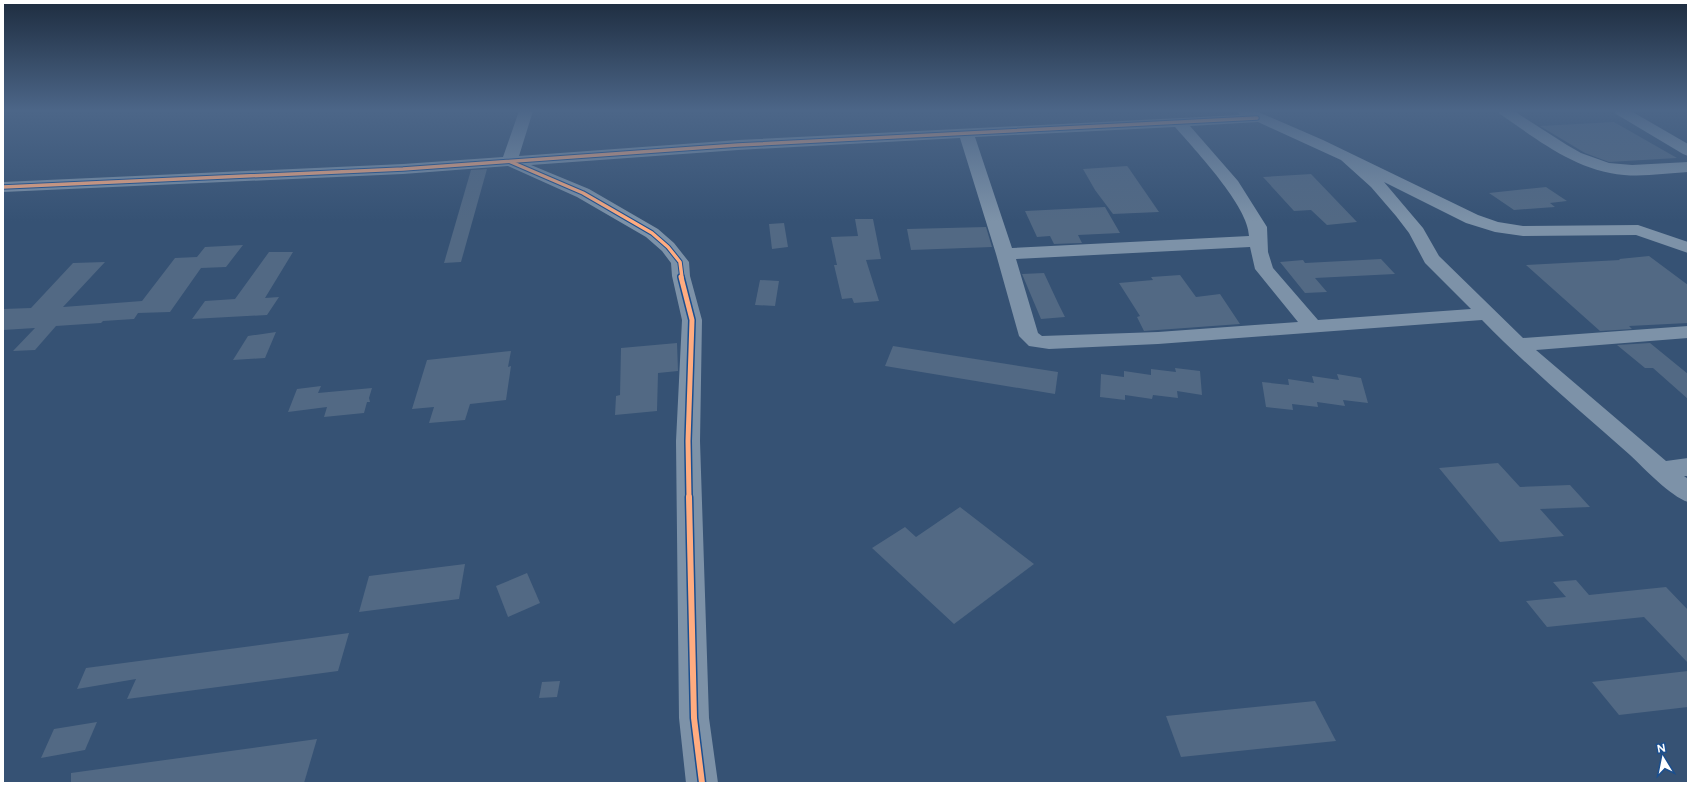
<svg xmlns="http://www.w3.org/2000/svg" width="1691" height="786" font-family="Figtree,sans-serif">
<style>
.building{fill:#526984}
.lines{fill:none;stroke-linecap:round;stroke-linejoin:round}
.minor{fill:#7d92a8;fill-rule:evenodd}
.cycleway-far2-casing{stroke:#1b4f8f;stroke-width:5.5}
.cycleway-far1-casing{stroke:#1b4f8f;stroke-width:8}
.cycleway-casing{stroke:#1b4f8f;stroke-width:9}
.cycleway-far2{stroke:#ffac80;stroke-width:3.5}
.cycleway-far1{stroke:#ffac80;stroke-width:5}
.cycleway{stroke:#ffac80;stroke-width:6}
</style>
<rect width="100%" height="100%" fill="#365274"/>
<g class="building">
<polygon points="1614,122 1677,158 1609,162 1585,153 1540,126"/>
<polygon points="1127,166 1128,167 1159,212 1113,214 1095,190 1083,169"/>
<polygon points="487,169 461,262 444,263 471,170"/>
<polygon points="1311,174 1357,222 1327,225 1311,210 1294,211 1263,177"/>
<polygon points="1546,187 1567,201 1550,203 1555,207 1514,210 1489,193"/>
<polygon points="1105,207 1120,233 1078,235 1082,243 1054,244 1050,236 1037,237 1025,211"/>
<polygon points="855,219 873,219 881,259 866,260 879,301 854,303 852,298 842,299 834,265 837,265 831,237 858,236"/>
<polygon points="784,223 788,247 772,249 769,224"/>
<polygon points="986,227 992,247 911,250 907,229"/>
<polygon points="243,245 226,267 201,268 170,312 138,313 134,319 103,321 101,323 56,326 35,350 13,351 35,328 3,330 3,309 31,308 73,263 105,262 63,307 142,301 175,258 197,257 205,247"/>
<polygon points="269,252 293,252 265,298 279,297 267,315 192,319 205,301 235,299"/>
<polygon points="1649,256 1688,285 1688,323 1629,326 1632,329 1600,331 1526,265 1620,260 1619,259"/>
<polygon points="1381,259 1395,274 1315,278 1327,292 1305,293 1280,262 1303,260 1305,263"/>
<polygon points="1044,273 1058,303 1065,317 1041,319 1022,274"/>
<polygon points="1180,275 1196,297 1220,294 1240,324 1144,331 1137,317 1140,316 1119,283 1153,280 1151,277"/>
<polygon points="760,280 779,281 775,306 755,305"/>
<polygon points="276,332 265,358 233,360 248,336"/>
<polygon points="677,343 678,371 658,373 657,411 615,415 616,396 620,395 621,348"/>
<polygon points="1650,343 1688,374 1688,399 1653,368 1645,368 1617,345"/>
<polygon points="893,346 1058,372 1055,394 885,366"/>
<polygon points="511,351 508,367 511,366 506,400 470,404 465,420 429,423 434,407 412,409 427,360"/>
<polygon points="1175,368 1200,371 1202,395 1177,391 1178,398 1153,395 1152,399 1125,395 1125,400 1100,397 1101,374 1124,377 1124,371 1151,375 1151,369 1176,372"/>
<polygon points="1337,374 1361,378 1368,403 1343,400 1345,406 1317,402 1318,407 1292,404 1293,410 1266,407 1262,382 1289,385 1288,379 1314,383 1312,376 1339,380"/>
<polygon points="321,386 318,393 372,388 369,398 370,402 367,402 364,413 324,417 327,407 288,412 297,389"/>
<polygon points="1498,463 1520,487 1570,485 1590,507 1540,509 1564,536 1500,542 1439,468"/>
<polygon points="960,507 1034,564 954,624 872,548 905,527 916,537"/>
<polygon points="465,564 459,599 359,612 369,576"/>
<polygon points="527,573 540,603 508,617 496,586"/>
<polygon points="1576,580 1589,595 1666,587 1688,610 1688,663 1644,617 1547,627 1526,601 1566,597 1553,582"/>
<polygon points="349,633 338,671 127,699 136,679 77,689 86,668"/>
<polygon points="1688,671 1688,707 1619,715 1592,682"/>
<polygon points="560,681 557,697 539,698 542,682"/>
<polygon points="1315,701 1336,741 1181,757 1166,716"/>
<polygon points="97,722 85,750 41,758 54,729"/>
<polygon points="317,739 304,783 71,783 71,773"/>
</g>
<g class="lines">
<g class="minor">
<path d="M519,111h14l-14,45 219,-16 502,-25 -3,-4h19l67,29 155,75 20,7 25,4 115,-1 50,17v11l-52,-18 -113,1 -28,-4 -29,-9 -82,-41 39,46 16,28 84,82 165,-12v12l-152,12 130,111 22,-3v18h-4l4,3v23c-18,-6 -43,-33 -58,-47 -50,-44 -101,-87 -148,-135l-324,24 -109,5 -20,-3 -10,-10 -23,-82 -36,-116 -222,12 -207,15 58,24 69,40 16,14 15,19 1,14 12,44 -2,121 9,277 9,65h-32l-7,-65 -3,-277 6,-121 -10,-44 -1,-13 -9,-12 -16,-14 -69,-40 -69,-31 -105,8 -400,18v-10l400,-18 100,-7zM1258,122l83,38 30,27 25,29 13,17 16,30 46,46 -153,11 -45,-52 -5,-16 -1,-25 -29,-46 -48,-55zM1175,127c20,23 74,80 74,109l-237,12 -37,-111zM1250,247l5,22 43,53 -140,10 -116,4 -4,-3 -22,-74z"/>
<path d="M1498,111h16l53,34 14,8 28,10 23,2 56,-3v10c-21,1 -43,5 -64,3 -48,-4 -86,-35 -124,-61z"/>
<polygon points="1614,111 1631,111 1688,144 1688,156 1683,154 1616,114"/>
</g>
<g class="cycleway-far2-casing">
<g id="cycleway-far2">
<polyline points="511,162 583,193 652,233 668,247 680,262 682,278"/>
<polyline points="3,187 403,169 738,145 1257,118"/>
</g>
</g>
<g class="cycleway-far1-casing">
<polyline id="cycleway-far1" points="681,277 692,320 688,441 689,498"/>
</g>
<g class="cycleway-casing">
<polyline id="cycleway" points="689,497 694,718 702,783"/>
</g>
<use href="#cycleway-far2" class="cycleway-far2"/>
<use href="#cycleway-far1" class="cycleway-far1"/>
<use href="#cycleway" class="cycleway"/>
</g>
<linearGradient id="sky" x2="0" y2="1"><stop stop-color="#1e2d40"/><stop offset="0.5" stop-color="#4c6688"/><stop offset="1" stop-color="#4c6688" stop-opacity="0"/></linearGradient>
<rect width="1691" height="221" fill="url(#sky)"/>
<rect width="1691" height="786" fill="none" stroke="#ffffff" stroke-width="8"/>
<g transform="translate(1663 758) rotate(350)" stroke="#1b4f8f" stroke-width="3" paint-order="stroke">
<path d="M0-3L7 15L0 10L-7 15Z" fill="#ffffff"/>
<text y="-6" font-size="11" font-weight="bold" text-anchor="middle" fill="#ffffff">N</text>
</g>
</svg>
